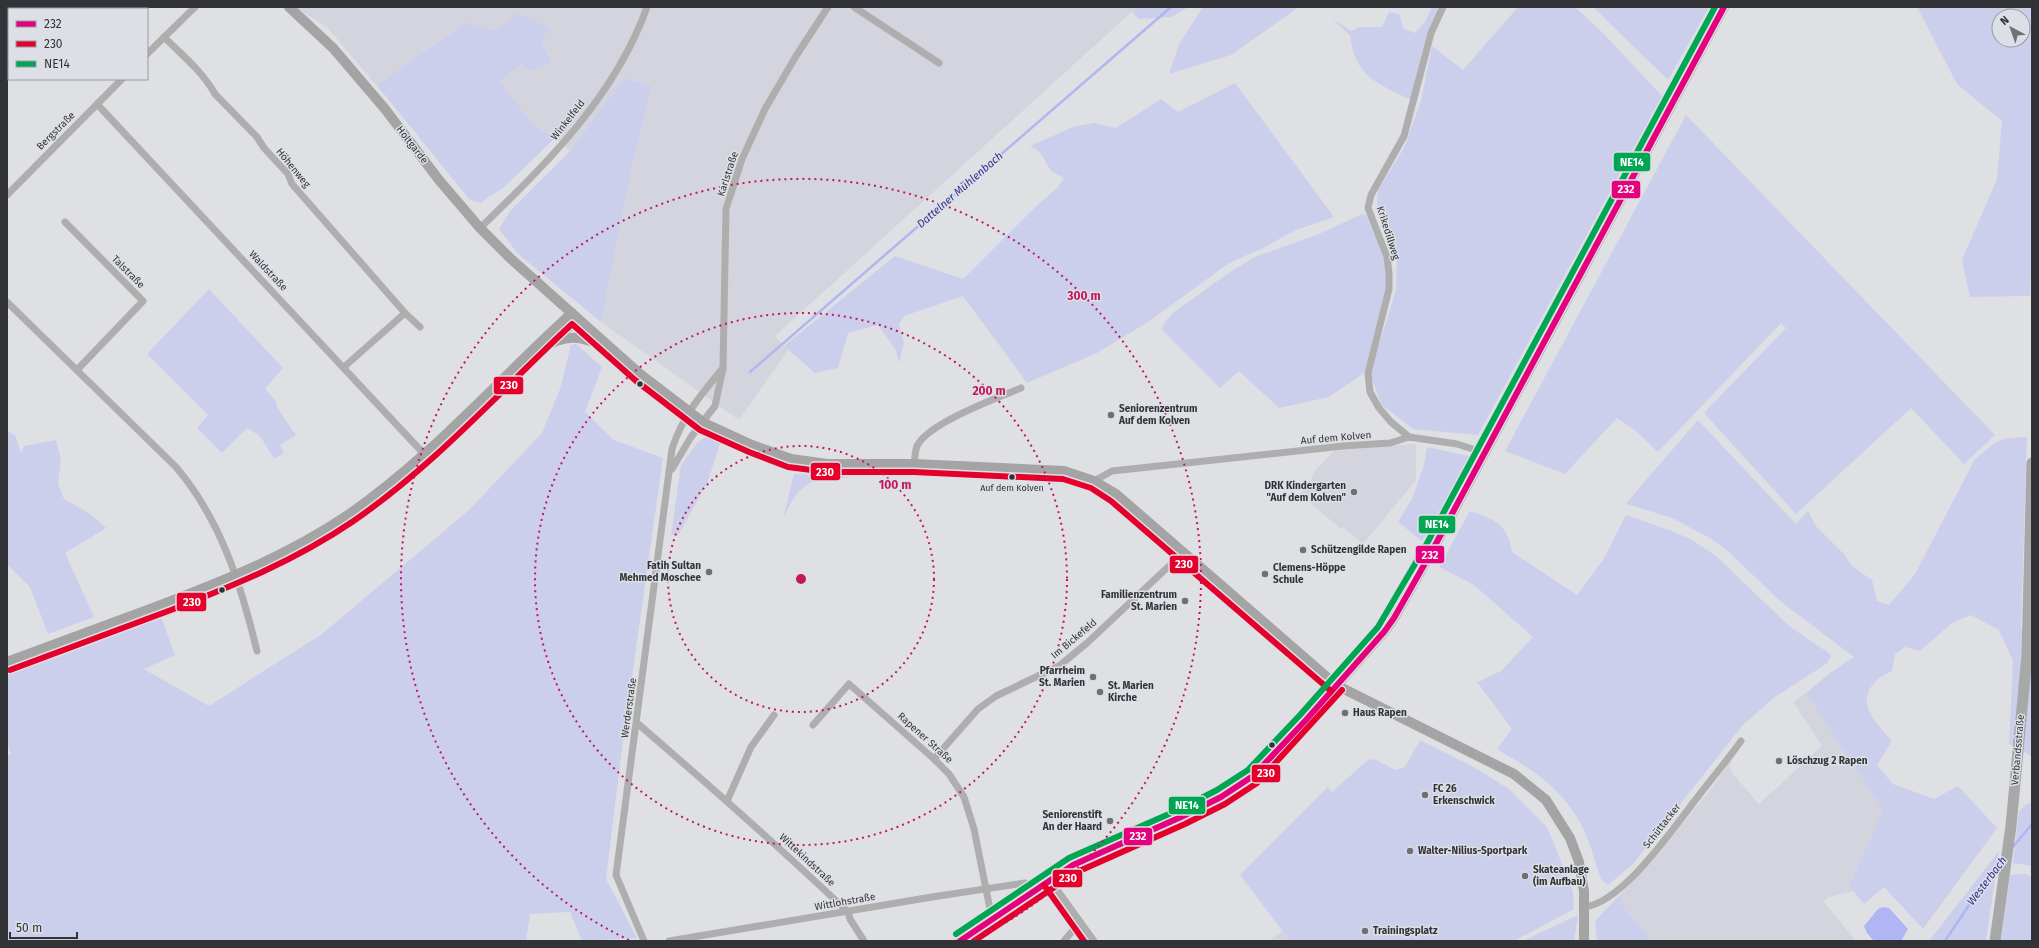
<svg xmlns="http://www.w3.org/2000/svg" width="2039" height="948" font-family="'Fira Sans',sans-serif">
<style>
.built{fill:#d3d4de}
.green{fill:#cbcfec;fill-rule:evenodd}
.water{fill:#afb6f3}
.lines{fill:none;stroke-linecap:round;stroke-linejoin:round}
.stream{stroke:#afb6f3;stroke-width:2.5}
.street{stroke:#afaeae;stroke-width:7}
.secondary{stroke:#a5a4a4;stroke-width:10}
.primary{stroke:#a8a8a8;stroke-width:11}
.bus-1-casing{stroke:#dddfe6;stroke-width:9}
.bus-2-casing{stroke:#dddfe6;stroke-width:9}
.bus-3-casing{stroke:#dddfe6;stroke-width:9}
.bus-1{stroke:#e5007d;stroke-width:6}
.bus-2{stroke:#e4002b;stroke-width:6}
.bus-3{stroke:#00a651;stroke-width:6}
.ring{fill:none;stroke:#c2185b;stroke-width:2;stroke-dasharray:2 4}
.bus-dot{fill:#323336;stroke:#dddfe6;stroke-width:1.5}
.poi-dot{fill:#6f7073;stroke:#dddfe6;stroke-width:1.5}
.labels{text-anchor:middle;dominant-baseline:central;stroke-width:3;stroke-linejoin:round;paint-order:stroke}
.bus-label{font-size:9px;fill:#323336;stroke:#dddfe6}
.street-label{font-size:10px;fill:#323336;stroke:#dddfe6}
.poi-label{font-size:10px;font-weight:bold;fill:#323336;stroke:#dddfe6;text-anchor:start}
.water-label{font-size:11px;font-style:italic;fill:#322d8d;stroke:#dddfe6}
.centre{fill:#c2185b;stroke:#dddfe6;stroke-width:2}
.ring-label{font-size:12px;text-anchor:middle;font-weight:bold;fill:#c2185b;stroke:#dddfe6;stroke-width:3;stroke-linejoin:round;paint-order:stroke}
.line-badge{stroke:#dddfe6;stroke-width:1.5}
.badge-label{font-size:11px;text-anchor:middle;font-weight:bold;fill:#fff}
</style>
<rect width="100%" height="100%" fill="#dfe0e4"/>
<g class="built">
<polygon points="295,7 1137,7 775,336 788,350 739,420 601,322 632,167 652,86 624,78 570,151 555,138 533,125 500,81 522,64 552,60 541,42 550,28 495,31 467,22 377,85 440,161 328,28"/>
<polygon points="1412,444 1416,444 1416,480 1363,544 1343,527 1341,529 1300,494 1304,489 1301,486 1306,480 1310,483 1314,472 1334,451"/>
<polygon points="1806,693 1883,810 1849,886 1853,891 1829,897 1823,901 1856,941 1652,941 1625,909 1620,895 1651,863 1714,785 1733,757 1730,767 1732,773 1759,804 1822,746 1793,702"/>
<polygon points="1282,931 1289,941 1268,941"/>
</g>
<g class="green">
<polygon points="7,7 69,7 67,9 9,9 9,69 7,71"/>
<polygon points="1137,7 1189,7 1171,17 1139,19 1132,12"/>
<polygon points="1203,7 1299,7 1231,55 1169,74 1179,44"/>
<path d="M1432,7h10c-17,16 -25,69 -31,93 -33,-16 -57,-24 -61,-65l-19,-17 20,13 8,-4h23l7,-15 10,2 5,15 11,4 10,-11z"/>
<polygon points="1518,7 1575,7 1603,33 1662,96 1478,435 1413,429 1382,405 1370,374 1396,290 1397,263 1377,205 1378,190 1404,148 1421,101 1432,46 1463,70"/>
<polygon points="1593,7 1709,7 1668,80"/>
<path d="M1917,7h115v230l-2,59 -60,1 -8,-37 35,-81 5,-58 -45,-37zM1999,16h24v24h-24z"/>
<polygon points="517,13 550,28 541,42 552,61 531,71 522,64 500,81 533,125 555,138 503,188 480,203 469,199 377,85 467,22 495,31"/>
<polygon points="624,78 652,86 632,167 601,322 518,254 499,229 511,210 570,151"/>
<polygon points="1235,83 1334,217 1296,230 1261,249 1229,263 1151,320 1097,353 1027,383 963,296 904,316 899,324 904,343 899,363 896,350 878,325 848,333 838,368 815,373 784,346 895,256 963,279 1032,210 1058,187 1064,178 1051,171 1040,152 1030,146 1073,127 1094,123 1116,128 1161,99 1178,112"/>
<polygon points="1686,115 1995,435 1964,464 1911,408 1796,514 1704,413 1786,328 1781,323 1658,452 1636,431 1617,418 1565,474 1505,451"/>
<polygon points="1362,214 1366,215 1385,261 1388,279 1364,373 1329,397 1279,408 1239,371 1220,388 1165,333 1162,329 1164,323 1174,312 1227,274 1255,257 1319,234"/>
<polygon points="209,289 283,368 265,389 275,400 278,409 296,435 280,445 284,453 274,459 260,436 247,428 222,453 197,428 208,415 147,354"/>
<polygon points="576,344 602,367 585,412 614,440 663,458 623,740 606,879 637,938 582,941 570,912 530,914 526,941 7,941 7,756 11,754 7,742 7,675 161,616 175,655 144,669 209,706 322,634 469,510 542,433 560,389 571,345"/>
<path d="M1698,420l98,104 12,-13 8,15 27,27 10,14 19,13 5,21 12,4 26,-31 60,-115 21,-17 11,-4 20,-1 -6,192h11l-1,127 -22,-12 4,-83 -14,-31 -28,-15 -19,8 -32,28 -15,-4 -10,7 -3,17c-6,3 -14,7 -18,12 -19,22 4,41 18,58l-15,24 16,19 41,15 24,-13 39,42 -74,101 -39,-42 -20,17 -15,-18 34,-76 -77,-117 24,-20 24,-16 -74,-56 -51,-49 -19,-14 -38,-20 -45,-14v-2z"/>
<path d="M7,431l8,4 6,18 3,-7 32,-6 5,19 -3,25 6,15c15,9 29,15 42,29l-41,25 29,64 -46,17 -18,-47 -23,-23z"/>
<polygon points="706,437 720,443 708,481 679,534 671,535 681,465 698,442"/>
<polygon points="1427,447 1473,457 1422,541 1398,522 1413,497 1424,465"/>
<path d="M794,474l58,2c-10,3 -21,3 -31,4 -21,2 -30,22 -38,39z"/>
<path d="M1470,511c26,9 37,13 42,41l65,43 26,-35 23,-45 46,16 20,9 24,16 73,70 40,27 2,4 -5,7 -54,35 -30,27 -109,138 -25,21 -7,-6c-7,-20 -12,-42 -23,-60 -19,-33 -49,-51 -81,-70l15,-20 -35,-47 24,-11 32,-34 -59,-52 -35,-18z"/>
<polygon points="1420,740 1477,769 1509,789 1547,827 1573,891 1574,909 1514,941 1290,941 1240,875 1328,787 1332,792 1368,760 1374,759 1396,770 1405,767"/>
<polygon points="2032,803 2032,866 2013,863 2019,811 2027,804"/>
<polygon points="1999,851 1986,941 1929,941"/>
<polygon points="2025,874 2032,877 2032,941 2001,941 2010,875"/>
<polygon points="1620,895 1625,909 1652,941 1597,941 1595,921"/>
<polygon points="1578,915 1574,941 1523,941"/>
</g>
<polygon class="water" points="1883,907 1889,908 1908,929 1901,941 1874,941 1867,933 1864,926 1878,909"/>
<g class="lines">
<g class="stream">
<polyline points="750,372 1171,7"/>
<polyline points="2012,848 2032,824"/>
<polyline points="1945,941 1986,880 2002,860"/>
</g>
<g class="street">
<polyline points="854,7 939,63"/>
<polyline points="75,9 77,7"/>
<path d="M164,37c18,18 39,35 51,57l42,43 7,11 24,26 4,10 113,129 -61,54"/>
<polyline points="147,54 195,7"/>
<polyline points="97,104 424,454"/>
<polyline points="7,195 122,79"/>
<polyline points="65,222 143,301 77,370"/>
<path d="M480,228c66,-63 136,-133 167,-221"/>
<path d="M7,302l169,165c45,53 65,118 81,184"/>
<polyline points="405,313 420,327"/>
<polyline points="1409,437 1391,422 1379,408 1370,392 1368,373 1389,289 1389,273 1387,257 1368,208 1371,195 1404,136 1431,33 1443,7"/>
<path d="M914,464c1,-5 1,-13 3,-18 11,-23 80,-48 104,-58"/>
<polyline points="672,469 691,437 715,406 723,368 726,209 742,159 765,109 796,56 828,7"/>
<polyline points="1094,481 1112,471 1343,446 1390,443 1409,437 1457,444 1485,453"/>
<path d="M637,723c72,62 142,124 211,189l2,7 14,22"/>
<polyline points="813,725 849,684 934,759 949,774 964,797 974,829 992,919"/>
<polyline points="934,759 978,709 996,696 1059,666 1087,643 1184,552"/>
<polyline points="727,801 751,747 774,715"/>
<polyline points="1050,880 1094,941"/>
<path d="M1584,907c40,-4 92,-83 116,-113 14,-18 28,-35 41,-53"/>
<path d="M644,941l-28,-66 56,-426c11,-34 29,-54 51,-81"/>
<polyline points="669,941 932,897 1025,883"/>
<polyline points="1064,941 1080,922"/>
</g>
<g class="secondary">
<polyline points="289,7 333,48 385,109 439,180 480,228 510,258 640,374 704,423 752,445 791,459 827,464 914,464 1064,471 1094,481 1116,494 1336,685 1514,774 1546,800 1570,838 1579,862 1584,891 1584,941"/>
<polyline points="554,340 578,319"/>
<path d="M540,349c25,-15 40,-14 65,-2"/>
<path d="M7,662c49,-18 97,-36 146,-54 68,-26 135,-52 195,-93 83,-57 150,-135 224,-202"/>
<polyline points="960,941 1073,865 1181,817 1221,797 1253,776 1306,720 1384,632 1394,618 1432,551 1724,7"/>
</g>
<polyline class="primary" points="1995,941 2011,826 2027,655 2032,463"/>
<g class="bus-1-casing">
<polyline id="bus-1" points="960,941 1073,865 1181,817 1221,797 1253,776 1306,720 1384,632 1394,618 1432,551 1724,7"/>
</g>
<g class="bus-2-casing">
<g id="bus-2">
<path d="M10,670c53,-20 107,-40 161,-60 62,-24 125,-50 181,-88 82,-56 148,-131 220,-198l63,56 65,50 49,22 39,15 39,5h87l149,7 28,9 20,13 220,190"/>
<polyline points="1044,885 1084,941"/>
<polyline points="974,941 1077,872 1185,824 1225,804 1257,783 1342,690"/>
</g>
</g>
<g class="bus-3-casing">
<polyline id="bus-3" points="956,934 1069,858 1178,810 1217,790 1248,770 1300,715 1378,627 1425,547 1715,7"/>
</g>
<use href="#bus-1" class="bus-1"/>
<use href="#bus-2" class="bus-2"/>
<use href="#bus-3" class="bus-3"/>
</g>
<g class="ring">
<circle cx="801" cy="579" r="133"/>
<circle cx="801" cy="579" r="266"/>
<path d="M629 940A400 400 0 1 1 973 940"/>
</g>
<g class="bus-dot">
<circle cx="640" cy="384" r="3.5"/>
<circle cx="1012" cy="477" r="3.5"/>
<circle cx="222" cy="590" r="3.5"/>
<circle cx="1272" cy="745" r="3.5"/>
</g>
<g class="poi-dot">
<circle cx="1111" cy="415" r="4"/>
<circle cx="1354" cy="492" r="4"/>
<circle cx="1303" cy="550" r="4"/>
<circle cx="709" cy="572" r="4"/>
<circle cx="1265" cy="574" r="4"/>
<circle cx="1185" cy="601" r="4"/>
<circle cx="1093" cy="677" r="4"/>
<circle cx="1100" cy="692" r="4"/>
<circle cx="1345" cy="713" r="4"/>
<circle cx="1779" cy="761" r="4"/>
<circle cx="1425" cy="795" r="4"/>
<circle cx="1110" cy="821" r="4"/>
<circle cx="1410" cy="851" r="4"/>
<circle cx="1525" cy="876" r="4"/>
<circle cx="1365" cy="931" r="4"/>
</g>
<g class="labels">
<g class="bus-label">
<text x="1012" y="488">Auf dem Kolven</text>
</g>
<g class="street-label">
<text transform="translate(568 120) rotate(-52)">Winkelfeld</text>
<text transform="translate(56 131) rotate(-45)">Bergstraße</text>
<text transform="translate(412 145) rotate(52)">Holtgarde</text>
<text transform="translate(293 168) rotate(51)">Höhenweg</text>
<text transform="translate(728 174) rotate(-72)">Karlstraße</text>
<text transform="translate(1388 233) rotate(72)">Krikedillweg</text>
<text transform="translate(268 271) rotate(47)">Waldstraße</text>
<text transform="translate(128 272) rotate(45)">Talstraße</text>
<text transform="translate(1336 438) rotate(-5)">Auf dem Kolven</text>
<text transform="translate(1074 639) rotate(-40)">Im Bickefeld</text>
<text transform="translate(629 708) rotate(-82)">Werderstraße</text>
<text transform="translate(925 738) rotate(42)">Rapener Straße</text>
<text transform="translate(2018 750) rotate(-85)">Verbandsstraße</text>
<text transform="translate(1662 826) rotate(-52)">Schüttacker</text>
<text transform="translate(807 860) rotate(43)">Wittekindstraße</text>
<text transform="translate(845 902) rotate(-10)">Wittlohstraße</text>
</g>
<g class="poi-label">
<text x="1119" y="409">Seniorenzentrum<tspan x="1119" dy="12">Auf dem Kolven</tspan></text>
<text x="1346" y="486" text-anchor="end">DRK Kindergarten<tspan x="1346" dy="12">"Auf dem Kolven"</tspan></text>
<text x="1311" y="550">Schützengilde Rapen</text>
<text x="701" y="566" text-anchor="end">Fatih Sultan<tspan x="701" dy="12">Mehmed Moschee</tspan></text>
<text x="1273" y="568">Clemens-Höppe<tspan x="1273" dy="12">Schule</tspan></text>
<text x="1177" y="595" text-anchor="end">Familienzentrum<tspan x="1177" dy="12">St. Marien</tspan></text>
<text x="1085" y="671" text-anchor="end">Pfarrheim<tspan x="1085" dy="12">St. Marien</tspan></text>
<text x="1108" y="686">St. Marien<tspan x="1108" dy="12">Kirche</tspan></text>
<text x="1353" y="713">Haus Rapen</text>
<text x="1787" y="761">Löschzug 2 Rapen</text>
<text x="1433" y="789">FC 26<tspan x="1433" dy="12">Erkenschwick</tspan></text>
<text x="1102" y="815" text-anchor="end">Seniorenstift<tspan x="1102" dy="12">An der Haard</tspan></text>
<text x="1418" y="851">Walter-Nilius-Sportpark</text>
<text x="1533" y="870">Skateanlage<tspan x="1533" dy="12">(im Aufbau)</tspan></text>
<text x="1373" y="931">Trainingsplatz</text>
</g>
<g class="water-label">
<text transform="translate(960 190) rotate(-41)">Dattelner Mühlenbach</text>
<text transform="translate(1987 881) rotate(-53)">Westerbach</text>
</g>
</g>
<circle cx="801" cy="579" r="6" class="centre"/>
<g class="ring-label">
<text x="1084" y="300">300 m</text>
<text x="989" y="395">200 m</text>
<text x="895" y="489">100 m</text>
</g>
<g class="line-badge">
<rect x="1613" y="152" width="38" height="20" rx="4" fill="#00a651"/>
<rect x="1611" y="180" width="30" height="19" rx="4" fill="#e5007d"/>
<rect x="493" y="376" width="31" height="19" rx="4" fill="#e4002b"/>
<rect x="810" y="462" width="31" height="19" rx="4" fill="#e4002b"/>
<rect x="1418" y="515" width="38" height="19" rx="4" fill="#00a651"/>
<rect x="1415" y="545" width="30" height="19" rx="4" fill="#e5007d"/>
<rect x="1169" y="555" width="30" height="19" rx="4" fill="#e4002b"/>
<rect x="176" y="592" width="31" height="20" rx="4" fill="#e4002b"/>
<rect x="1251" y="764" width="30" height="19" rx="4" fill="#e4002b"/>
<rect x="1168" y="796" width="38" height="19" rx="4" fill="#00a651"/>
<rect x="1123" y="827" width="30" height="19" rx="4" fill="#e5007d"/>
<rect x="1052" y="869" width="31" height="19" rx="4" fill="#e4002b"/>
</g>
<g class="badge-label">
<text x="1632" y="166">NE14</text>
<text x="1626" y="193">232</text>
<text x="509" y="389">230</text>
<text x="825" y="476">230</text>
<text x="1437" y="528">NE14</text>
<text x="1430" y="559">232</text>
<text x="1184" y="568">230</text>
<text x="192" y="606">230</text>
<text x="1266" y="777">230</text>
<text x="1187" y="809">NE14</text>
<text x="1138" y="840">232</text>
<text x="1068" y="882">230</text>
</g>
<rect width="2039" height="948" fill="none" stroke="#323336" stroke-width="16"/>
<rect x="8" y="8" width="140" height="72" fill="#dddfe6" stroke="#999aa0"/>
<rect x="16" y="21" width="20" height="6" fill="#e5007d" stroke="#999aa0"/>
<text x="44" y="28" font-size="12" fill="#323336">232</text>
<rect x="16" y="41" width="20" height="6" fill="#e4002b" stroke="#999aa0"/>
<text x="44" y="48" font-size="12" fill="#323336">230</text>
<rect x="16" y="61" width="20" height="6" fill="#00a651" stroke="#999aa0"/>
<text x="44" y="68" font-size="12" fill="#323336">NE14</text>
<g transform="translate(2011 28) rotate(319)"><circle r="19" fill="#dddfe6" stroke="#999aa0"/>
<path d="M0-3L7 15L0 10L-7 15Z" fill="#6f7073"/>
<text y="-6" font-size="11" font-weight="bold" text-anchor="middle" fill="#323336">N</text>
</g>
<path d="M10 932v6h67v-6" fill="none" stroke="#323336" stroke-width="2"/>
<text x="16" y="932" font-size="12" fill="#323336" stroke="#dddfe6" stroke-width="3" paint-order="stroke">50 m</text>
</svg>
